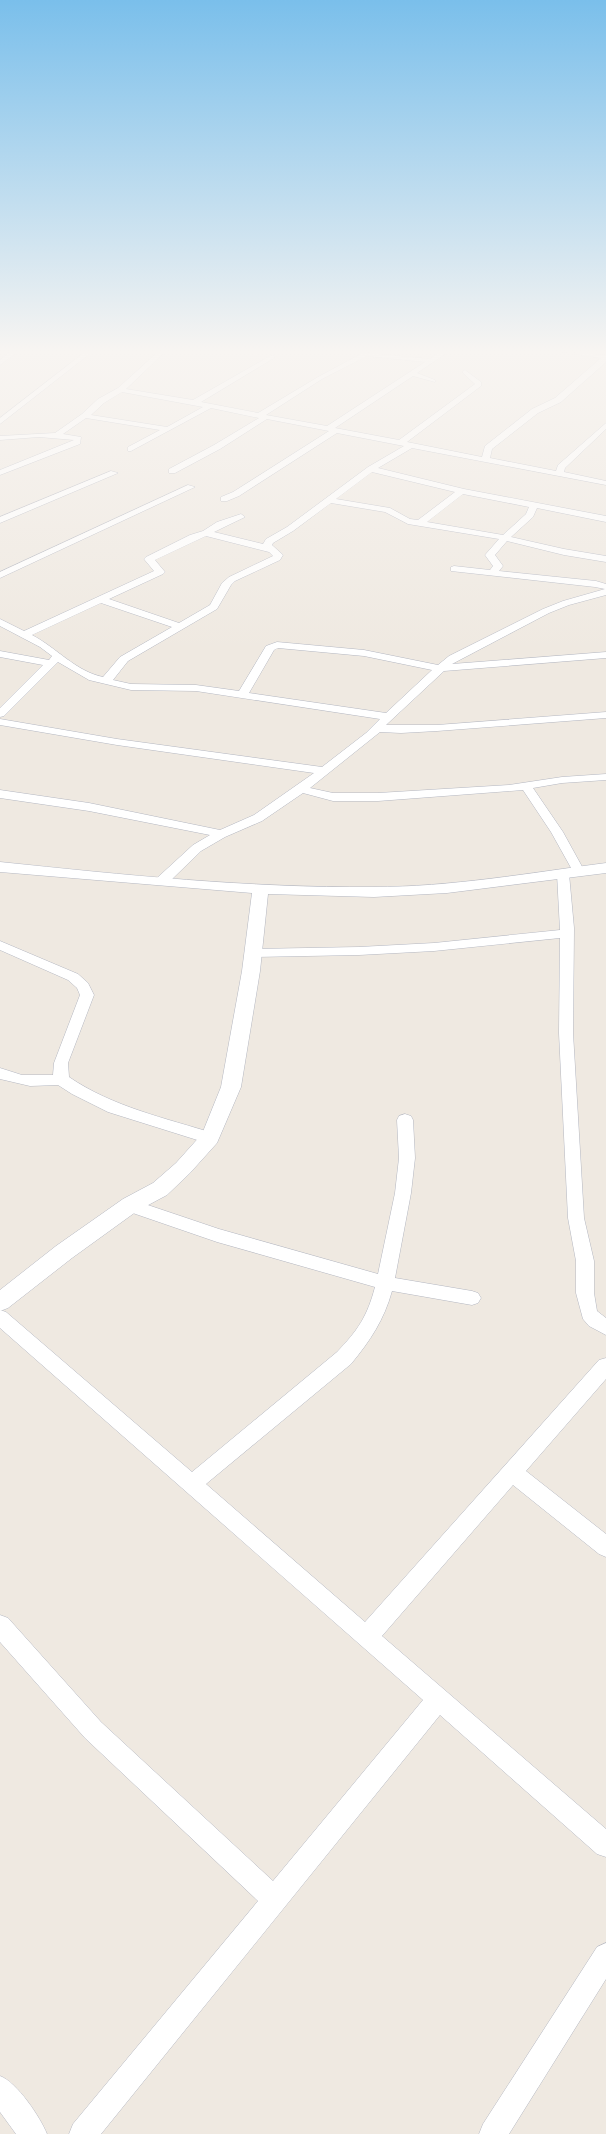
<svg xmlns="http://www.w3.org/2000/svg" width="606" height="2134" font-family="Inter,sans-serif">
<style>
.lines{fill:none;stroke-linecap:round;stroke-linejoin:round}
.minor-casing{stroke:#b4b7c1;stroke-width:1}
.tertiary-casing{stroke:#b4b7c1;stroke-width:1}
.minor{fill:#fff;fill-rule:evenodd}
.tertiary{fill:#fff;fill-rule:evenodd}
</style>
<rect width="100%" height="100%" fill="#efe9e1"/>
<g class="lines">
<g class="minor-casing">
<g id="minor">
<polygon points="10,352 17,352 0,365 0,360"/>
<polygon points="85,352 92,352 0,424 0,418"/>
<path d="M158,352h7l-39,37 67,11 77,-44h4v2l-73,44 57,11 60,-36 41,-22 -3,-3 74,7 10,-7h8l-31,21 18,7v2l-22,-6 -78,52 64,12 76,-56 -12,-11v-2l2,-1 16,12v4l-74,56 75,15 3,-11 47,-37 23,-11 46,-40 -39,-6 44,3v7l-45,40 -23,11 -46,36 -2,9 66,13 2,-6 48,-42v6l-41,39 -1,4 42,9v4l-194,-37 -34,20 86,21 142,27v6l-69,-14 -4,9 -22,20 53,12 42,7v6l-42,-7 -57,-14 -12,14 8,11 -4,5 97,10 10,3v11l-37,10 -20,8 -97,51 154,-12v6l-162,13 -58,54h51l169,-13v6l-169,13 -36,2 -21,-1 -70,56 23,5h45l131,-8 53,-8 44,-3v6l-44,3 -29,5 30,44 22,40 -2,3h-8l-24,-43 -28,-42 -145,11h-45l-30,-8 -41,28 -37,16 -24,14 -34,33h-10l-1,-3 1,-3 36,-33 17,-10 -121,-24 -89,-13v-8l89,13 131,27 34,-15 60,-42 -197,-28 -117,-20v-6l117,20 205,28 44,-34 14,-14 -184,-28 -65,-1 -42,-10 -31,-18 -54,54 -4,1v-9l43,-43 -43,-8v-6l49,9 3,-4 -12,-9 -40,-21v-7l24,12 130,-60 -10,-12 2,-2 44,-22 13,-4 14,-9 24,-8 4,3 -31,15 49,12 3,-5 21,-12 81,-60 36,-21 -67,-13 -98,63 -12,5h-6v-4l12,-5 96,-61 -62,-12 -47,30 -45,24h-6v-4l45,-24 45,-27 -48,-10 -80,43h-3v-4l32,-17 -74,-12 -23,16 18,3 -1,7 -80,31v-5l74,-30 -35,-3 -39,3v-4l55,-3 27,-19 16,-15 20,-11zM367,356l58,6 -98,64 -61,-11 56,-36zM122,392l81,15 -36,20 -76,-12 13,-12zM372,472l83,20 -37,28 -8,-1 -20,-11 -54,-9zM463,494l66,13 -3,7 -23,21 -76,-13zM331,503l54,9 23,12 91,15 -14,16 8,11 -3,4 -36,-4 -3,1v4l144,16 10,2 -42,12 -20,8 -94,47 -11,9 -74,-15 -87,-8 -11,4 -27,45 -43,-6 -65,-1 -18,-4 15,-19 89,-52 14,-24 4,-4 45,-21 3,-5 -11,-10 1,-2 20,-12zM206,536l63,16 4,4 -44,21 -7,6 -12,22 -31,18 -70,-24 54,-25 2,-2 -10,-12zM101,603l71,24 -52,30 -17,20c-28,-6 -46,-29 -71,-42zM278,648l86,8 68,14 -46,43 -137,-20 25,-43z"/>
<polygon points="111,471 118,473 0,523 0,517"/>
<polygon points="188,485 195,487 0,578 0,572"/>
<polygon points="563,870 569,874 574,928 573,1033 584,1218 594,1261 594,1293 597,1311 606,1318 606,1335 589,1326 583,1319 576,1293 576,1261 568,1218 559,1033 560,938 434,951 359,955 253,957 248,956 246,953 248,950 253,949 359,947 434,943 560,930 557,874"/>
<path d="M0,941l78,33 10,9 6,12 -26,68 1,14c44,30 96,41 147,57l2,4 -2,4 -6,2 -102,-32 -36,-18 -14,-9 -28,1 -30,-7v-11l22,7h31l1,-12 26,-68 -3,-7 -9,-8 -68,-30z"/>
<path d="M405,1114l6,2 2,4 2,38 -4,35 -16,85 77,13 6,2 3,5 -3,5 -6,2 -80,-14c-8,29 -22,50 -41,73l-145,120 159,138 234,-262 7,-2v21l-80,92 80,63v23l-7,-3 -86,-69 -131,151 224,193v28l-9,-3 -157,-139 -339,419h-32l4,-10 185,-223 -173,-163 -85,-96v-27l8,3 93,104 172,159 150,-181 -423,-372v-18l6,2 186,160 145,-120c21,-22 30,-35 38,-65l-158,-45 -93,-32 -2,-5 2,-5 6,-1 89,30 159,45 17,-81 4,-35 -2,-38 2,-4z"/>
<polygon points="606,1943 606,1979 509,2134 479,2134 483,2124 597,1947"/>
<path d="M0,2076c17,6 40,41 47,58h-31l-16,-22z"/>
</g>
</g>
<g class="tertiary-casing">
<path id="tertiary" d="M0,862c124,13 249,26 373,25 78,0 156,-14 233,-24v10l-159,20 -73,4 -106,-3 -8,77 -19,116 -24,56 -27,30 -23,22 -30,16 -65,47 -64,50 -8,3v-21l56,-44 67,-47 30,-16 23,-20 26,-29 19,-47 21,-116 10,-78 -252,-21z"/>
</g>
<use href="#minor" class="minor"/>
<use href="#tertiary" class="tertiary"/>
</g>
<linearGradient id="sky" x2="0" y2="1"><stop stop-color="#7abfeb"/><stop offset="0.54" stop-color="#f8f5f2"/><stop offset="1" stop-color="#f8f5f2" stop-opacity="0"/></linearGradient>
<rect width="606" height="651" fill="url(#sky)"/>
</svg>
